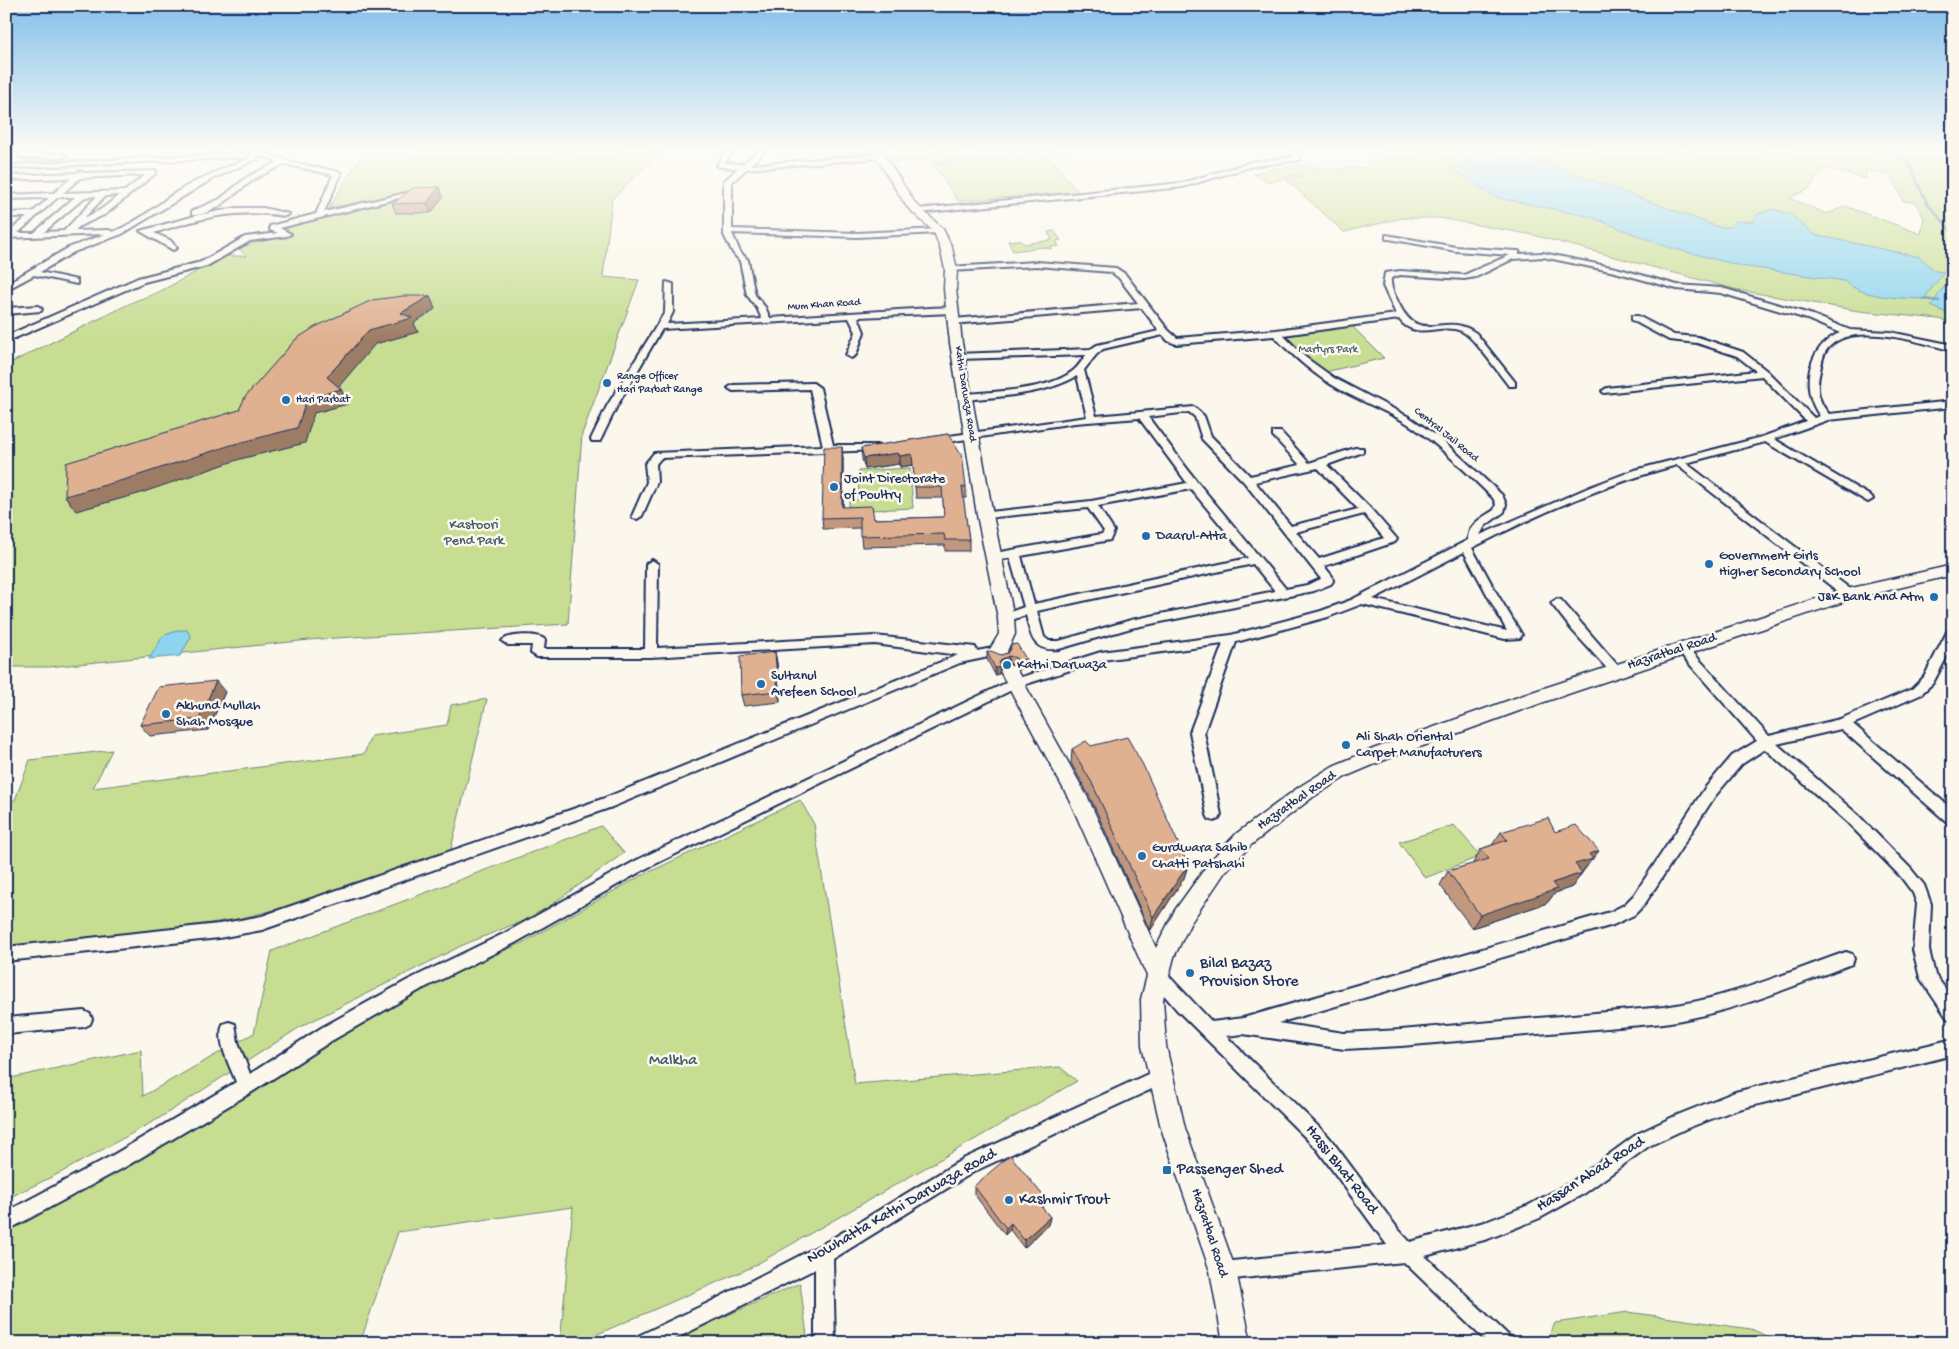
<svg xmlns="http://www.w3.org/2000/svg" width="1959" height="1349" font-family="'Gochi Hand',sans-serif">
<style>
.green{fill:#c7dd92;stroke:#718678;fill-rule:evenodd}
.water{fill:#8dd4ee;stroke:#5f92b4}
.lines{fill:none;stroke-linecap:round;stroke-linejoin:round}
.stream{stroke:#5f92b4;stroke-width:2.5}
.street-casing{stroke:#1b2f5e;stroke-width:4}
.secondary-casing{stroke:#1b2f5e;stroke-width:3}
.street{fill:#fbf7ec;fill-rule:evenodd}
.secondary{fill:#fbf7ec;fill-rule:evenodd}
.wall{fill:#c1987d;stroke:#1b2f5e}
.shaded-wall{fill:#9d7c66;stroke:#1b2f5e}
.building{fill:#e0b191;stroke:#1b2f5e}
.poi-dot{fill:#1f6fb2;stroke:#fbf7ec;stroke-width:2}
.labels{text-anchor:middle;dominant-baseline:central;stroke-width:5;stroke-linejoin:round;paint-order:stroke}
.far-street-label{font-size:11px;fill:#1b2f5e;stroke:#fbf7ec}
.far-park-label{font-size:11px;fill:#465a6b;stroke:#fbf7ec}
.far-poi-label{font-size:11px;fill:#1b2f5e;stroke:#fbf7ec;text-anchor:start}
.poi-label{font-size:14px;fill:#1b2f5e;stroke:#fbf7ec;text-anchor:start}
.park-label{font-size:14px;fill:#465a6b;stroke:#fbf7ec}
.street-label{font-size:14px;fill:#1b2f5e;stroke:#fbf7ec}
.near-poi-label{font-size:16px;fill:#1b2f5e;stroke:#fbf7ec;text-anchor:start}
.near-park-label{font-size:16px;fill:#465a6b;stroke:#fbf7ec}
.near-street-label{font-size:16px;fill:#1b2f5e;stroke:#fbf7ec}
</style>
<rect width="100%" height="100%" fill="#fbf7ec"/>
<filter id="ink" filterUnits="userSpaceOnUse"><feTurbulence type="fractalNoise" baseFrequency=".02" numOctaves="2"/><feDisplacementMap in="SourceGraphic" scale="10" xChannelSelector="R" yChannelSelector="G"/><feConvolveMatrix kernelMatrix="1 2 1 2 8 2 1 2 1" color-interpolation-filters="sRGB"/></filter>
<g filter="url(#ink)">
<g class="green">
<polygon points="419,151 661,151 612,199 603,277 639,280 582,434 568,624 319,639 49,667 6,667 6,365 135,301 159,292 225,256 246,256 238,248 287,234 288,226 319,215 402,195 329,208 359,159 404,161"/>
<polygon points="887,151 1069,151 933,163 930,159 893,163"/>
<path d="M1384,151h569v172l-14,-4 -80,-8 -121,-21 -205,-55 -94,-17h-37l-58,14 -59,-53 16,-3c-24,-5 -19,17 -47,-2l10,-4 37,-5 33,5 14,-3 24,1 -6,-5 22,-5zM1824,168l42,11v-9l24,5 13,26 12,1 9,16 -3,16 -76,-28 -18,8 -38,-16 20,-9z"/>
<polygon points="1049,156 1078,192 958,201 934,165"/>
<polygon points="1054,231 1061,240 1056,241 1059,246 1050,247 1051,249 1043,247 1013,251 1008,241 1020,240 1024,244 1052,240 1048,232"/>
<polygon points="1352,326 1384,358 1325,372 1304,358 1306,355 1302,351 1295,350 1283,335"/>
<polygon points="910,468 913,508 849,511 849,502 858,500 859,471"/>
<polygon points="487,699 450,853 352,883 294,905 238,919 140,933 6,946 6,802 15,800 30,760 112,750 93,788 364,754 371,736 447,725 451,705"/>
<polygon points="800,800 814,824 855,1084 1060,1067 1077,1081 750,1268 577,1343 560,1343 573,1207 398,1232 360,1343 6,1343 6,1230 88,1188 232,1104 403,995 522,943 635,879"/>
<polygon points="1454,825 1481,856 1425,878 1399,842"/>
<polygon points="601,826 624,853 537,915 463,945 300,1027 158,1119 62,1172 6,1199 6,1079 141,1050 143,1096 254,1033 272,951"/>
<polygon points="800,1283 808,1343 665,1343"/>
<polygon points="1628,1312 1751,1329 1783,1343 1546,1343 1555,1323"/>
</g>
<g class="water">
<path d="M1456,151h63l14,7 185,69h13l4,-6 18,1 5,-8 15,-5 17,5 25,21 105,22 15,14 9,1 -20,27c-26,-1 -60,-1 -80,-18l-103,-15 -74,-19 -76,-30 -97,-20 -42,-29 15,-5z"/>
<polygon points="1953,273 1953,316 1931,306"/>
<polygon points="179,630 187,630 191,637 180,656 149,659 163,636"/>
</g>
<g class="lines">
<g class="stream">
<polyline points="1899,151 1911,168 1927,203 1953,233"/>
<polyline points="1924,299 1939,301"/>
</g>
<g class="street-casing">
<g id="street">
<polygon points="22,151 29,151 27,154 63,154 66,156 63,158 22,158 19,156"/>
<polygon points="726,151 733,151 725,163 743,164 758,151 765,151 750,165 752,165 879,154 882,156 879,158 746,169 732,182 732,229 857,233 939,229 943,231 939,233 857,237 732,233 740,252 748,260 755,295 765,307 770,318 930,308 953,307 957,310 953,313 858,317 864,332 856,355 851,358 846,355 856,332 849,318 662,329 617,406 601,439 600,441 592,441 591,439 607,406 665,312 666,282 673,284 673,312 667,324 762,319 757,308 747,295 740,261 733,253 724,235 724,181 738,168 720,167 717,165"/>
<polygon points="1291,151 1297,151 1300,160 1253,166 1183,187 918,213 914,211 918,209 1182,183 1252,162 1294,157"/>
<path d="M265,152l29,11 46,9 1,2 -17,38 91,-21 4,2 -139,35 11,6 -4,2 -37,5 -43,25 -63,16 -138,60v-6l132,-58 63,-16 44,-25 33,-4 -8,-3v-4l46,-12 17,-39 -49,-11c-10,6 -22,10 -31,16 -16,11 -40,37 -61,35v-4l28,-12 27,-22 31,-15 -14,-6h-7v3l-45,20 -90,55 -48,18 -34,20 37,8v4l-43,-9 -28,15v-6l62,-36 37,-14 -99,4v-4l21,-17h-21v-4l27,-1 16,-14 -43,1v-4l48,-2 17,-15 -65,2v-4l70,-3 5,-2 3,2 72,-2v2l-50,41 -26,12 -6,5 35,-1 4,2c23,-9 42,-25 62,-39 24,-15 51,-26 77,-36l-241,11 -5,3 1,-6zM145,175l-20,16 -62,2 17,-15zM120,195l-20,15 -16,8 21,-22zM97,196l-33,35 -20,1 41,-35zM58,197h17l-41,36h-16z"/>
<path d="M237,208h26l26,6 -4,2c-48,-8 -85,2 -131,17l16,7 7,8 -4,2 -33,-19 59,-16z"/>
<path d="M1386,235l70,12 60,4h3v3l24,-1 73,15 61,17 45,3 91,27 37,15 40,2 63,13v6c-30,-8 -99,-30 -123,-5 -7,6 -8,16 -10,25 -4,16 -3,29 9,43l124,-13v6l-125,13 -54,19 98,58 1,2 -5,3 -103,-60 -79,21 167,128 2,3 -2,3h-8l-168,-132c-71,19 -140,49 -205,83l24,44 26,43 -2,3 -15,1 -143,-35 -34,13 -92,25 -32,90 17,83 -2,4 -5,2 -5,-2 -2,-4 -17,-83 33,-88 -121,16 -82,26 -373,182 -132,75 -95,47 -87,50 -81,52 -127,75 -119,64v-19l107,-57 123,-73c-6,-16 -20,-41 -13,-58l6,-2 6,2 3,18 12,32 71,-46 87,-48 97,-47 132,-73 375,-180 89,-28 130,-17 90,-24 30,-11 117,-60c0,-16 14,-22 26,-30l2,-6 -3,-6c-26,-25 -52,-52 -83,-73 -22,-14 -48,-23 -71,-36 -25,-14 -46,-33 -65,-53l-98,8 -8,-3 -5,-6 -60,14 -7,6 -12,15 12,46 98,-9 10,9 7,20 39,40 50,-11 -27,-29v-4h8l28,31 46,-15h8v4l-36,13 43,43 27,31 -2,3 -71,24 8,10 1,5 -2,3 -17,7 -183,37 -72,21c-27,3 -28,-13 -33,-34l-20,7 -4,-1 -2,-3 2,-3 22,-8 -14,-49 -15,3 -6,-4 6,-4 107,-19 2,-3 -16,-23 -103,10 -4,-1 -1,-2 1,-2 110,-12 96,-18 -48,-65 -64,5 -141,21 -5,-3 5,-3 153,-21 -10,-41c-33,19 -74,20 -111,24l-5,-3 5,-3c31,-3 83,-3 108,-24 5,-4 8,-10 12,-15l-127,4 -5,-3 2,-2 135,-5 6,-4 62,-14 -17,-23 -191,16 -1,-2 4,-3 184,-16 -19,-25 -8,-6 -74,-6 -86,5 -4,-2 1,-2 89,-5 79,6 9,6 43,56 9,8 99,-8 120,-16 -13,-28 2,-13 15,-2 64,4 46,-20 -54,-4 -67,-12h-3zM1543,257l72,15 62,17 44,4 86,26 33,14c-32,12 -41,56 -20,83l-6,2 -47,-47 -24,-19 -45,-15 -24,-2 -36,-19h-6v4l37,20 28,3 40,13 19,15 -149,17 -5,3 2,2 158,-17 44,45 -44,16 -127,33 -45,17 -110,48 5,-9 19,-14 2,-8 -4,-9 -62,-57 -31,-21 -75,-39 -29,-21 -22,-22 116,-16c17,23 41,3 62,12 13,5 37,42 48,55h6v-4l-39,-49c-32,-23 -56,14 -77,-29 -4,-9 -9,-16 -8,-26l9,-3 64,4 12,-2 37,-18zM1189,412l6,5 7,22 42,43 77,97 -14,6 -21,4 -88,-106 -50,-66zM1318,468l40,41 -67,17 -36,-44zM1191,489l57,69 -214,46 -13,-48 89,-16 4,-9 -16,-25zM1364,514l20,24 -65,21 -23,-27zM1464,552l43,79 -134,-32zM1253,564l22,27 -144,29 -72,21h-10l-5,-4 -7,-26z"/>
<polygon points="38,306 42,309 41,311 6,314 6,308"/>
<polygon points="813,383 820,388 833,445 877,445 882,448 881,450 661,458 656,464 657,482 642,516 637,519 633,518 632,516 647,482 645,464 654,453 823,446 810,389 733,391 728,388 733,385"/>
<path d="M652,560l6,4 -1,84 218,-12 100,11 2,4 21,-4 6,4 -6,4 -38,8 -348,144 -350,123 -43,8 -213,23v-14l213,-23 43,-8 340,-117 356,-144 -83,-11 -224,13h-114l-6,-4 1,-8h-24l-6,-4c5,-7 38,-8 43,-1l-1,9h101l1,-85z"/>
<polygon points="1557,599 1561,600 1620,668 1622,671 1620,674 1612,674 1572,630 1551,603"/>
<path d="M1953,628v17l-20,38 -13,12 -67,29 100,86v15l-5,-2 -107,-94 -64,15 81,71 53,54 13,16 7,19 -2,46 6,25 18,24v22l-6,-3 -27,-40 -7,-28 4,-46 -4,-11 -12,-16 -53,-54 -83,-74 -23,15 -27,32 -71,109 -10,10 -21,10 -335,98 66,10 57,-3 263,-23c63,-8 122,-34 182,-55l6,2 2,5 -2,5c-61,23 -124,50 -188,59l-263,23 -57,3 -101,-15 -17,2 103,101 69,92 12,13 78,-21 41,-16 44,-24 64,-47 38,-18 60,-24 218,-53v16l-218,55 -50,19 -36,17 -64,47 -45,25 -52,21 -63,17 84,80 3,7h-24l-84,-81 -181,18 -7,-2 -2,-7 2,-7 7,-2 164,-17 -70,-96 -140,-139 -25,-29 -2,-5 2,-5 6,-2 6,2 48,51 31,-4 367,-106 14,-7 10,-10 71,-107 27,-32 25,-15 -78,-89 -2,-3 2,-3h8l82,90 71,-17 72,-30 12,-12 23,-45z"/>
<polygon points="84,1011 90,1014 92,1019 90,1024 84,1027 6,1034 6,1018"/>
<polygon points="1161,1068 1167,1070 1169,1076 1167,1082 975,1171 833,1259 835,1343 815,1343 815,1269 667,1343 635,1343 638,1336 710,1302 830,1240 963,1159"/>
</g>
</g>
<g class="secondary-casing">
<g id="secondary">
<polygon points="872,151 882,151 915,203 943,229 952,248 957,269 956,289 962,343 993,515 1014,618 1015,634 1007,651 1009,655 1006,659 1000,661 994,659 989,651 999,634 998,618 977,515 950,343 944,289 945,269 940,248 934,232 907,207"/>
<polygon points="1953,565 1953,575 1852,599 1544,702 1387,759 1347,776 1313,797 1251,845 1225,872 1190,924 1174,957 1163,999 1166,1046 1185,1128 1236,1271 1251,1343 1223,1343 1210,1271 1161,1128 1142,1046 1141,999 1147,976 1069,799 1000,671 1003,667 1009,665 1015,667 1088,798 1156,948 1175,910 1211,860 1237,833 1299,787 1333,766 1373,749 1532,692 1843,590"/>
</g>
</g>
<use href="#street" class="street"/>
<use href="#secondary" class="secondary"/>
</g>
<g class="wall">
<polygon points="439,187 443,197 431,213 396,213 392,204"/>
<polygon points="948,434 966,487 966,498 963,498 969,540 969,551 945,551 945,545 862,547 860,528 823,529 822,518 843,458 843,507 874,519 944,517 943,498 916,498 913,465 900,467 899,464 865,469 862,459 861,448"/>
<polygon points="1010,645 1026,659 1025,667 1018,669 1016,665 1008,663 1002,666 1000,669 999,674 995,675 987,659 987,652 1001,655 1008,653 1010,650"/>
<polygon points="775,652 777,663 780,702 744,706 741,695"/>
<polygon points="225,692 208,730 150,736 140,725"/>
<polygon points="1072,749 1188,865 1184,878 1150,931 1090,797 1071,763"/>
<polygon points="1501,832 1555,832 1588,865 1582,873 1572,887 1555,893 1547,903 1472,928 1440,885 1448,871 1473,864 1473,863 1481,849 1492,845"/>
<polygon points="974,1186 1045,1198 1044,1206 1042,1208 1050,1217 1048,1225 1024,1248 1010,1230 1005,1235 974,1194"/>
</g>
<g class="shaded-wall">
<polygon points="439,187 443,197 431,213 427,203"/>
<polygon points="430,296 435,309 414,323 418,332 375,344 335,391 341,389 348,404 314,413 305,443 240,459 138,494 76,511 65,496 307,399 327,377 369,330 401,313"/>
<polygon points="842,447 843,458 843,518 842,507"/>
<polygon points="898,453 899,464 865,469 864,458"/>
<polygon points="912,454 913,465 900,467 900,456"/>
<polygon points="775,652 777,663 780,702 778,691"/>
<polygon points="1009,656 1008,663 1002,666 1000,669 999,674 995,675 995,668 999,663 1002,659"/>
<polygon points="1026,659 1025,667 1018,669 1018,661"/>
<polygon points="216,681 225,692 208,730 199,719"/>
<polygon points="1599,851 1582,872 1565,878 1575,864 1589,854"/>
<polygon points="1188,865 1184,878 1150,931 1153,917"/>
<polygon points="1582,873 1572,887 1555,893 1547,903 1472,928 1480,915 1552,883"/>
<polygon points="1045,1198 1044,1206 1038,1211 1039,1204"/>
<polygon points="1050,1217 1048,1225 1024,1248 1024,1240"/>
<polygon points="1011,1223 1010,1230 1005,1235 1006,1228"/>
</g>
<g class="building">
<polygon points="439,187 427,203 392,204 413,188"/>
<polygon points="403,296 430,296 401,313 412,318 369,330 327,377 341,389 307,399 297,428 231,445 127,479 65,496 66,463 239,410 245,397 296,339 315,327 372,300"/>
<polygon points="948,434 960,453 962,453 966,487 962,487 969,540 945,540 944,534 860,536 860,517 822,518 824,447 842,447 842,507 872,506 874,519 944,517 942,487 915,487 912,454 900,456 898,453 864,458 861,448"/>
<polygon points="1017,644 1026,659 1018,661 1016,658 1009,656 1002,659 999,663 1000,667 995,668 987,652 991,651 1001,655 1008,653 1011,649 1010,645"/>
<polygon points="775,652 778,691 741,695 740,656"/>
<polygon points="216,681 199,719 140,725 159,687"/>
<polygon points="1127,737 1143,765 1188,865 1153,917 1092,783 1072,749 1086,741 1091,746"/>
<polygon points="1548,818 1555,832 1576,825 1599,851 1589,854 1593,859 1575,864 1582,873 1552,883 1557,889 1480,915 1448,871 1489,859 1481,849 1507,840 1501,832"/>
<polygon points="1010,1155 1045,1198 1039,1204 1050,1217 1024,1240 1011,1223 1006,1228 974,1186"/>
</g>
</g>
<linearGradient id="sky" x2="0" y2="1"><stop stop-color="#83c1ea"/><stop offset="0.44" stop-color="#fdfbf6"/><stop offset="1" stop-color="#fdfbf6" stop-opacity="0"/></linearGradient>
<rect width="1959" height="340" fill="url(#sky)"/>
<g class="poi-dot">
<circle cx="607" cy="383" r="5"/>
<circle cx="286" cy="400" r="5"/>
<circle cx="834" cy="487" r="5"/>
<circle cx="1146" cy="536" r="5"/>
<circle cx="1709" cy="564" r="5"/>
<circle cx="1934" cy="597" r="5"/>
<circle cx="1007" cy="665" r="5"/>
<circle cx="761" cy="684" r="5"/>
<circle cx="166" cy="714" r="5"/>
<circle cx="1346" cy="745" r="5"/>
<circle cx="1142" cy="856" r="5"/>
<circle cx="1190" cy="973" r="5"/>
<rect x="1162" y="1165" width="10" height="10" rx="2.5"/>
<circle cx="1009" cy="1200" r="5"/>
</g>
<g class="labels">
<g class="far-street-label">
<text transform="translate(824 305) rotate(-4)">Mum Khan Road</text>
<text transform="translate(965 394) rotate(81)">Kathi Darwaza Road</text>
<text transform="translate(1446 435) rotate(39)">Central Jail Road</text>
</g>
<g class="far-park-label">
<text x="1328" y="350">Martyrs Park</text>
</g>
<g class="far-poi-label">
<text x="617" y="377">Range Officer<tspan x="617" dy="13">Hari Parbat Range</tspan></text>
<text x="296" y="400">Hari Parbat</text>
</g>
<g class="poi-label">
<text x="844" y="479">Joint Directorate<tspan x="844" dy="16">of Poultry</tspan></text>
<text x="1156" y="536">Daarul-Atta</text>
<text x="1719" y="556">Government Girls<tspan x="1719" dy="16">Higher Secondary School</tspan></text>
<text x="1924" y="597" text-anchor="end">J&amp;K Bank And Atm</text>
<text x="1017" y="665">Kathi Darwaza</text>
<text x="771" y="676">Sultanul<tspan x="771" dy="16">Arefeen School</tspan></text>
<text x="176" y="706">Akhund Mullah<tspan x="176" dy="16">Shah Mosque</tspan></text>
<text x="1356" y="737">Ali Shah Oriental<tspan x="1356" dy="16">Carpet Manufacturers</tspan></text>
<text x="1152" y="848">Gurdwara Sahib<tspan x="1152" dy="16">Chatti Patshahi</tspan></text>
</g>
<g class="park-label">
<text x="474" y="525">Kastoori<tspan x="474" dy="16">Pend Park</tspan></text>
</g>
<g class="street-label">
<text transform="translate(1672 652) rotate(-18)">Hazratbal Road</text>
<text transform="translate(1297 801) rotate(-35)">Hazratbal Road</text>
<text transform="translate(1209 1233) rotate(72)">Hazratbal Road</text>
</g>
<g class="near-poi-label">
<text x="1200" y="964">Bilal Bazaz<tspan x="1200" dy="18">Provision Store</tspan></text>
<text x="1177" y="1170">Passenger Shed</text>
<text x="1019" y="1200">Kashmir Trout</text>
</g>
<g class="near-park-label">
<text x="673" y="1061">Malkha</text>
</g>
<g class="near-street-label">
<text transform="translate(1341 1170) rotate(52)">Hassi Bhat Road</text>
<text transform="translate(1591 1175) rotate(-33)">Hassan Abad Road</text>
<text transform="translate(902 1207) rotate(-30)">Nowhatta Kathi Darwaza Road</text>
</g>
</g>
<rect width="1959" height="1349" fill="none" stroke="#fbf7ec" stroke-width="25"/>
<rect x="12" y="12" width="1934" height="1324" fill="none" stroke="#1b2f5e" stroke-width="2" filter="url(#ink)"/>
</svg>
